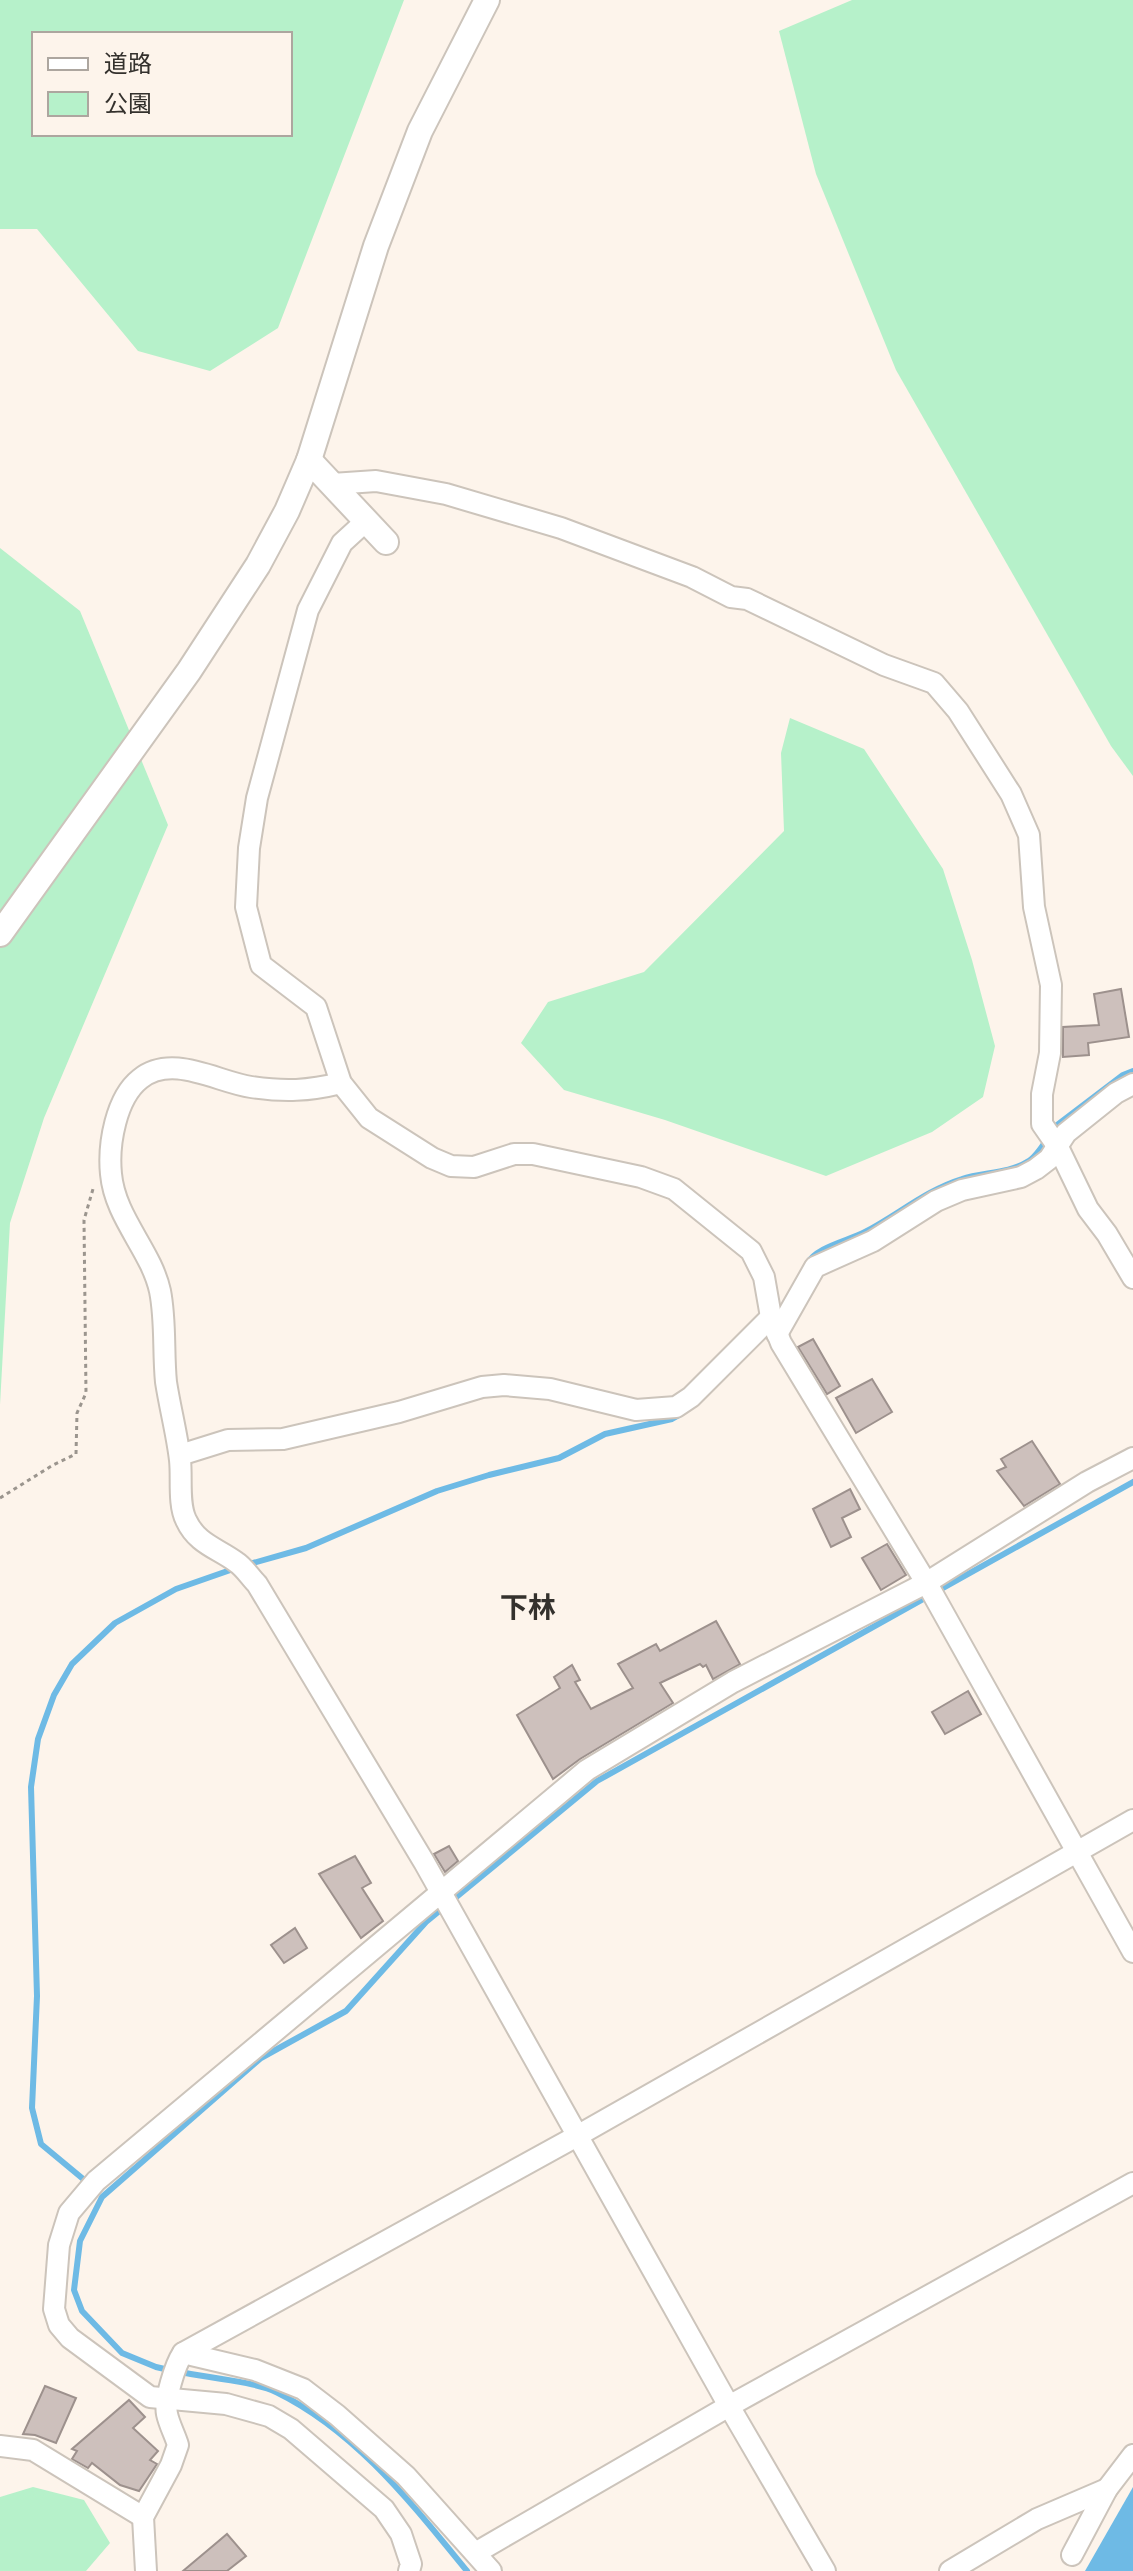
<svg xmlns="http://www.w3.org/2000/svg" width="1133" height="2571" font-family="'Sofia Sans Condensed','Noto Sans JP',sans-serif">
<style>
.green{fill:#b6f1ca;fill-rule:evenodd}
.water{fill:#6ebae5}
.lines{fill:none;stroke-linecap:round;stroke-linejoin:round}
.stream{stroke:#6ebae5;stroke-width:6}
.building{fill:#cdc0bc;stroke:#9d918d;stroke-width:2}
.minor-casing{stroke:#ccc4bb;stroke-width:24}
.tertiary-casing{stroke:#ccc4bb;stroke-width:28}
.path{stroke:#9b958e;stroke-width:3;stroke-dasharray:4 4;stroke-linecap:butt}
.minor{stroke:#fff;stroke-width:20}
.tertiary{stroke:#fff;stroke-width:24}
.labels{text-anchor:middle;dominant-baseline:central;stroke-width:6;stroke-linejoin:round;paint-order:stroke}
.neighbourhood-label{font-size:28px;font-weight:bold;fill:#34312d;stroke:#fdf4eb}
</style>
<rect width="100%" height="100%" fill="#fdf4eb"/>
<g class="green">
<path d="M0,0h404l-126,328 -68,43 -72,-20 -101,-122h-37zM34,34h256v100h-256z"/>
<polygon points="852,0 1133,0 1133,776 1111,746 896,370 816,174 779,31"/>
<polygon points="0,548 80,611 168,825 44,1118 10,1223 0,1405"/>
<polygon points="790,718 864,749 943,869 972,960 995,1046 983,1097 932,1132 826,1176 665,1120 564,1090 521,1043 548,1002 644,972 784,831 781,753"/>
<polygon points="33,2487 84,2500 110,2543 86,2571 0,2571 0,2497"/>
</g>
<polygon class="water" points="1133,2487 1133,2571 1085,2571"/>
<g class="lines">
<g class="stream">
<polyline points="1052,1129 1123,1075 1133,1071"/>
<path d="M807,1264c9,-17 41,-23 58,-32 33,-17 61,-42 97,-53 20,-7 46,-5 65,-17 8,-4 15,-15 20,-23"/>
<polyline points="88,2183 41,2144 32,2108 37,1996 31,1787 38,1739 54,1695 72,1664 115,1623 176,1589 239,1567 306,1548 437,1491 489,1475 559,1458 605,1434 672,1419 681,1414"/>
<polyline points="169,2370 156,2367 122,2353 82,2311 74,2290 80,2241 102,2197 261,2058 346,2011 426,1922 597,1781 1133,1482"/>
<path d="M180,2372c24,5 77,10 96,20 80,39 136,112 191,179"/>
</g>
</g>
<g class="building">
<polygon points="1121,989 1129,1037 1088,1043 1089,1055 1063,1057 1063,1027 1099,1025 1094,994"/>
<polygon points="813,1339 840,1386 827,1394 798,1347"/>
<polygon points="872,1379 892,1412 856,1433 836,1398"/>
<polygon points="1032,1441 1060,1484 1024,1506 997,1471 1006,1467 1001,1459"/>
<polygon points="850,1489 860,1509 842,1518 851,1537 831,1547 813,1509"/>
<polygon points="887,1544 906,1575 881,1590 862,1558"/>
<polygon points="716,1621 740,1664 713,1679 706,1665 703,1667 700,1664 660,1683 673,1703 580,1759 553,1779 517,1715 560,1688 554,1677 572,1665 580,1680 575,1682 591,1709 633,1688 618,1664 656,1644 660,1651"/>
<polygon points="968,1691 981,1714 945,1734 932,1712"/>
<polygon points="449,1846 458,1861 445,1872 434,1854"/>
<polygon points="355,1856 371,1883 362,1888 383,1921 361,1938 319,1874"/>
<polygon points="295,1928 307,1948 284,1963 271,1945"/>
<polygon points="45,2386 76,2398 56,2443 35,2435 23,2434"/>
<polygon points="129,2400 145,2417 133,2428 158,2451 150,2460 157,2464 139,2491 120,2485 92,2463 88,2468 72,2459 77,2451 72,2449"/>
<polygon points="227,2534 246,2556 227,2571 183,2571"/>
</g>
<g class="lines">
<g class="minor-casing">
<g id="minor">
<polyline points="332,484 376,481 446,494 561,528 692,577 731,597 747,599 884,665 934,683 958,711 1011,794 1029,835 1034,907 1051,985 1050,1053 1042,1094 1042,1124 1058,1147 1088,1209 1107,1234 1133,1278"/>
<polyline points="366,521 342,543 308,610 257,798 249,848 246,907 261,965 316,1007 341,1083 369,1118 432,1158 451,1166 474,1167 514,1154 533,1154 641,1177 674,1189 751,1251 764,1277 771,1317 781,1343 930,1589 1133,1952"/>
<path d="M341,1083c-33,8 -56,9 -90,4 -34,-5 -79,-34 -111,-8 -24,19 -32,65 -29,95 4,44 40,76 49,117 6,30 3,61 6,91 4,26 11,52 14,78 2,18 -2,44 6,60 11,24 31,28 50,42 8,5 14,15 21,22l167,278 305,544 96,165"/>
<polyline points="777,1334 815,1267 873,1241 936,1201 962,1190 1021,1177 1036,1169 1049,1159 1066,1133 1116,1093 1133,1084"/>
<polyline points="180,1455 228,1440 283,1439 399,1412 482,1387 504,1385 550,1389 636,1410 676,1407 691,1397 771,1317"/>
<polyline points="183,2353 255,2370 303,2389 337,2415 406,2476 491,2571"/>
<polyline points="0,2446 33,2450 143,2517"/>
<polyline points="477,2552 729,2406 1133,2183"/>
<polyline points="1072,2555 1107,2489 1133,2455"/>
<path d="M146,2571l-3,-54 28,-52 7,-20c-3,-10 -9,-21 -11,-31 -3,-14 8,-49 16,-61l394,-217 556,-316"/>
<polyline points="409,2571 411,2564 401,2534 384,2509 291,2429 269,2416 226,2404 150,2397 70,2338 59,2325 54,2309 59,2245 69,2213 96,2181 587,1770 733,1682 926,1583 1087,1482 1133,1458"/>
<polyline points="950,2571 1037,2519 1107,2489"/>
</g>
</g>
<g class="tertiary-casing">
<g id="tertiary">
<polyline points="309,460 386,542"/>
<polyline points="0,934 189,671 258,565 287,511 309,460 376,246 420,131 487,0"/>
</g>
</g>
<polyline class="path" points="0,1498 53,1465 76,1454 77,1413 86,1393 84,1220 93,1189"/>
<use href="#minor" class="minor"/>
<use href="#tertiary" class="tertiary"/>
</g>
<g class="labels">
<g class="neighbourhood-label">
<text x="528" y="1608">下林</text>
</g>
</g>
<rect x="32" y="32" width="260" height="104" fill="#fdf4eb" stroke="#ada69f" stroke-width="2"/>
<rect x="48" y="58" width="40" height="12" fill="#ffffff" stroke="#ada69f" stroke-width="2"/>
<text x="104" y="72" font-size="24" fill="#34312d">道路</text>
<rect x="48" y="92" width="40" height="24" fill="#b6f1ca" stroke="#ada69f" stroke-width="2"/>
<text x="104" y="112" font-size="24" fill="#34312d">公園</text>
</svg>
